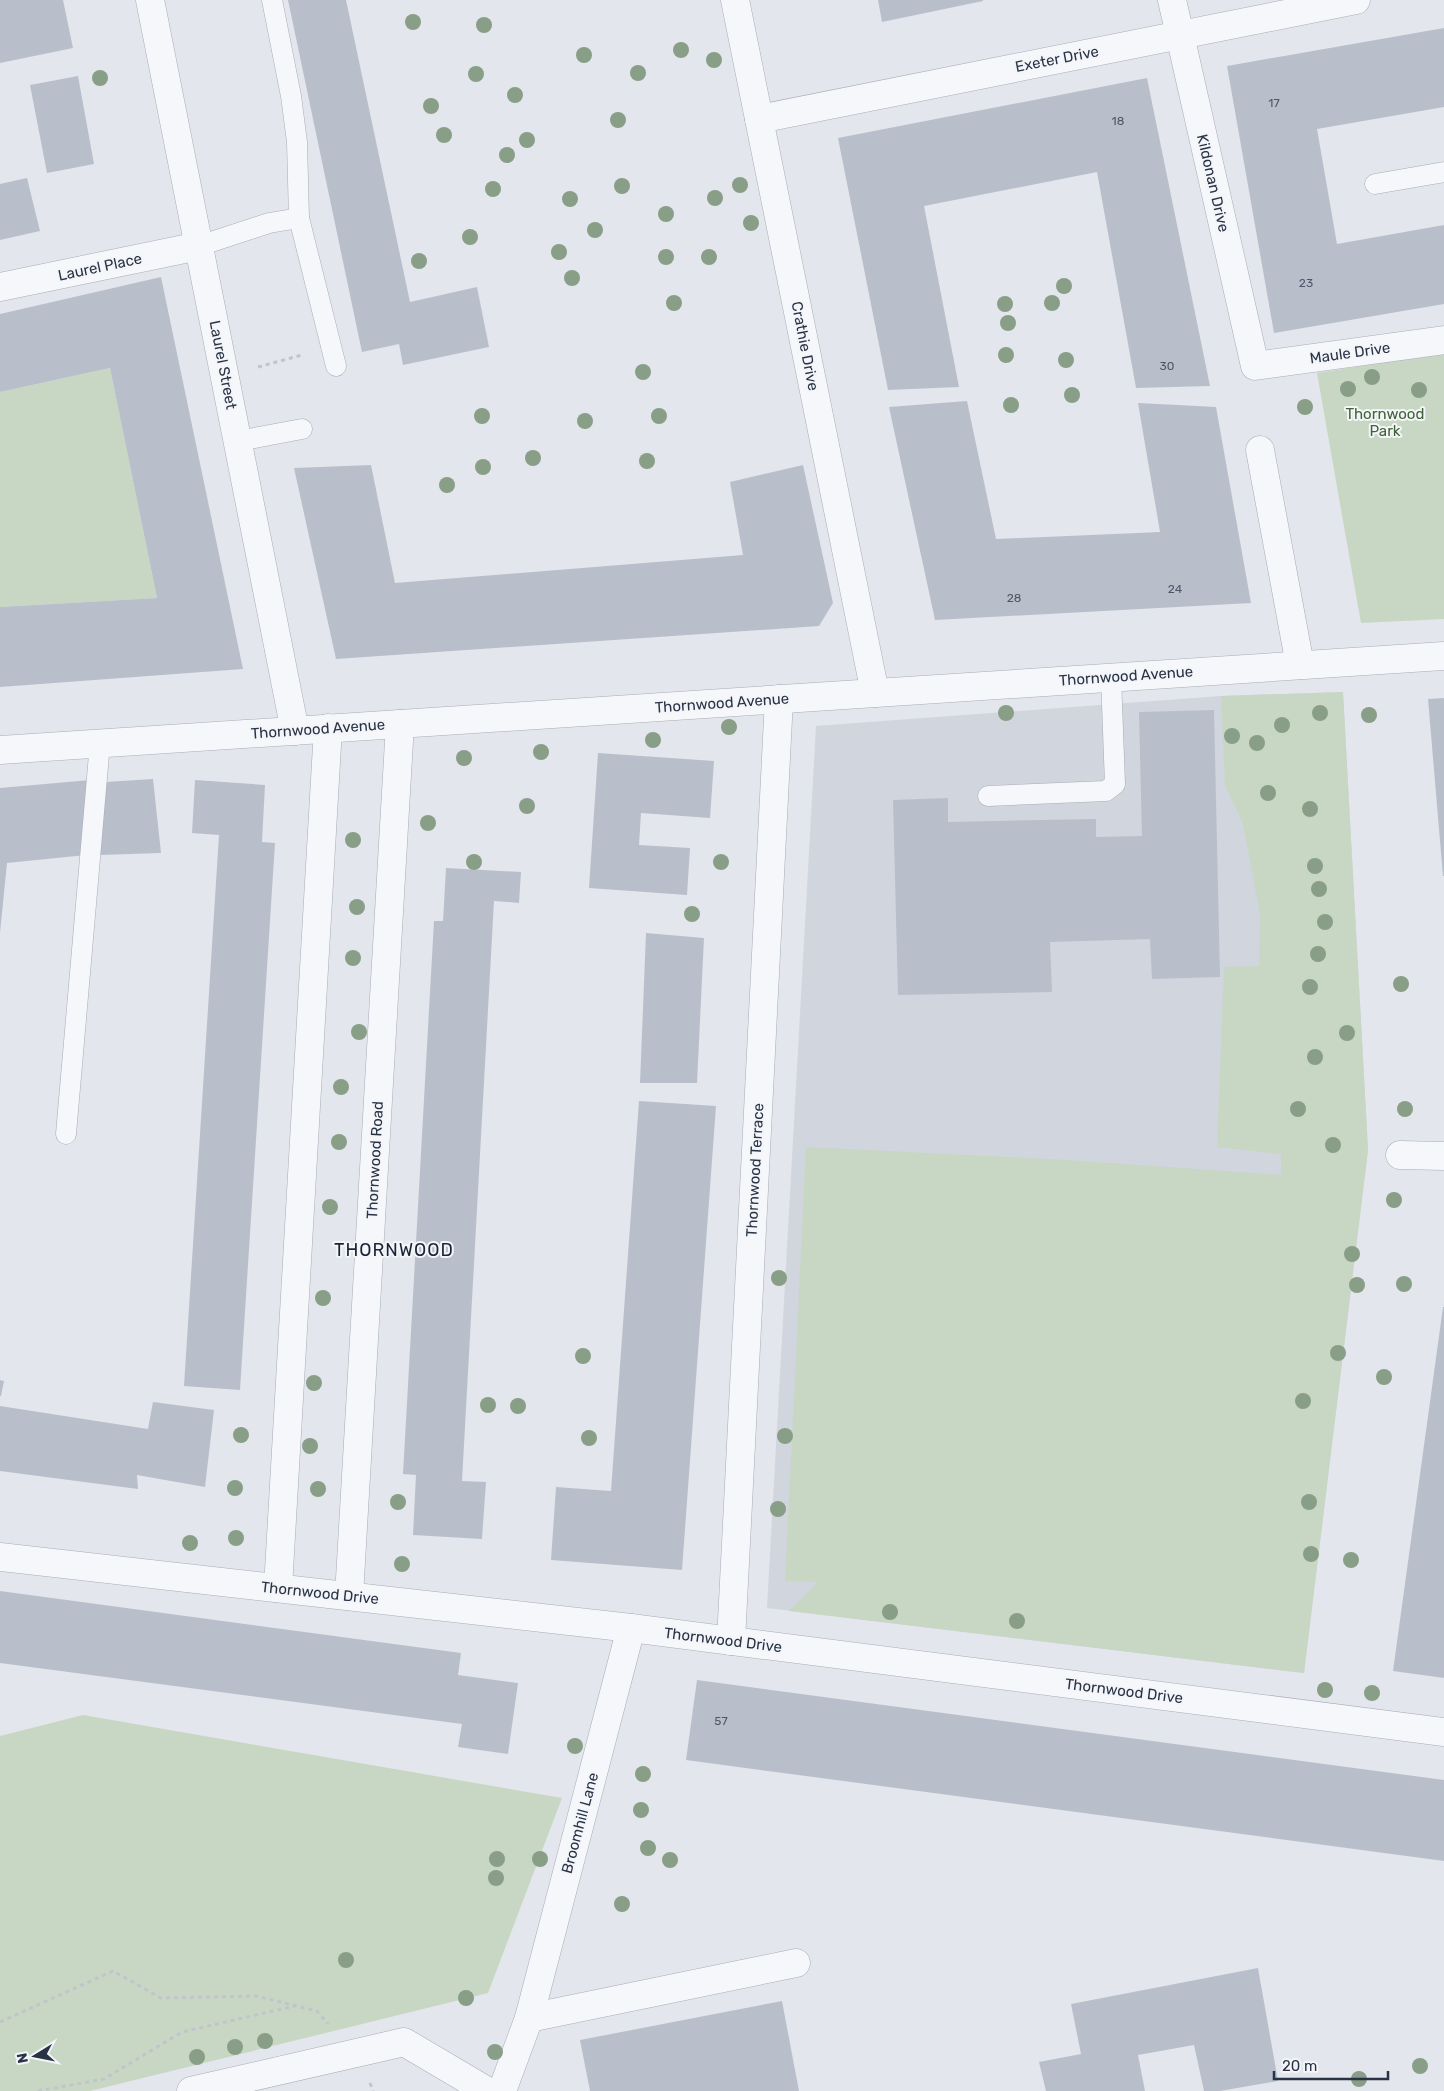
<svg xmlns="http://www.w3.org/2000/svg" width="1444" height="2091" font-family="Rubik,sans-serif">
<style>
.built{fill:#d0d5de}
.green{fill:#c8d7c3}
.building{fill:#b9bfca}
.lines{fill:none;stroke-linecap:round;stroke-linejoin:round}
.service-casing{stroke:#a7adb7;stroke-width:21}
.minor-casing{stroke:#a7adb7;stroke-width:29}
.path{stroke:#c1c4cb;stroke-width:3;stroke-dasharray:4 4;stroke-linecap:butt}
.service{stroke:#f6f7fa;stroke-width:20}
.minor{stroke:#f6f7fa;stroke-width:28}
.tree{fill:#889e87}
.labels{text-anchor:middle;dominant-baseline:central;stroke-width:4;stroke-linejoin:round;paint-order:stroke}
.number-label{font-size:12px;fill:#4d5667}
.street-label{font-size:15px;fill:#293346;stroke:#f3f5f9}
.park-label{font-size:15px;fill:#3e6335;stroke:#f3f5f9}
.quarter-label{font-size:18px;letter-spacing:1px;fill:#1b2437;stroke:#f3f5f9}
</style>
<rect width="100%" height="100%" fill="#e3e6ec"/>
<polygon class="built" points="1343,692 1368,1150 1304,1673 767,1608 816,726 1221,696"/>
<g class="green">
<polygon points="1444,353 1444,619 1361,623 1317,373"/>
<polygon points="110,368 157,598 0,607 0,392"/>
<polygon points="1343,692 1368,1150 1304,1673 789,1611 818,1582 785,1581 806,1147 1067,1160 1281,1175 1281,1154 1217,1147 1224,967 1259,966 1260,914 1243,824 1225,785 1221,696"/>
<polygon points="83,1715 562,1798 488,1993 90,2091 0,2091 0,1736"/>
</g>
<g class="building">
<polygon points="0,0 63,0 73,48 0,63"/>
<polygon points="288,0 346,0 410,302 477,287 489,347 403,365 399,344 362,352"/>
<polygon points="878,0 983,0 983,1 882,22"/>
<polygon points="1444,28 1444,107 1317,129 1337,244 1444,225 1444,304 1274,333 1227,66"/>
<polygon points="78,76 94,164 47,173 30,85"/>
<polygon points="1147,78 1210,386 1136,388 1097,172 924,206 959,387 888,390 838,138"/>
<polygon points="27,178 40,231 0,240 0,184"/>
<polygon points="161,277 243,669 0,687 0,607 157,598 110,368 0,392 0,314"/>
<polygon points="967,401 996,539 1160,532 1138,403 1216,407 1251,603 935,620 889,407"/>
<polygon points="371,465 395,583 743,555 730,482 803,465 833,603 819,626 336,659 294,468"/>
<polygon points="1444,698 1444,876 1443,876 1428,699"/>
<polygon points="1214,710 1220,977 1152,979 1150,939 1050,942 1052,992 898,995 893,800 948,798 948,822 1096,819 1096,837 1142,836 1139,712"/>
<polygon points="598,753 714,761 710,818 641,813 639,845 690,848 687,895 589,888"/>
<polygon points="153,779 161,853 100,855 106,782"/>
<polygon points="90,780 86,855 7,863 0,933 0,788"/>
<polygon points="195,780 265,785 262,842 275,843 240,1390 184,1386 219,835 192,833"/>
<polygon points="446,868 521,872 519,903 494,901 462,1481 486,1482 482,1539 413,1535 416,1475 403,1474 434,921 443,921"/>
<polygon points="646,933 704,938 697,1083 640,1083"/>
<polygon points="639,1101 716,1106 682,1570 551,1560 556,1487 611,1491"/>
<polygon points="1443,1307 1444,1307 1444,1678 1393,1671"/>
<polygon points="0,1380 4,1381 1,1396 0,1396"/>
<polygon points="153,1402 214,1410 205,1487 137,1475 138,1489 0,1471 0,1406 148,1429"/>
<polygon points="0,1591 461,1653 458,1675 518,1683 508,1754 458,1747 462,1724 0,1663"/>
<polygon points="697,1680 1444,1780 1444,1861 686,1760"/>
<polygon points="1258,1968 1278,2081 1220,2091 1204,2091 1194,2045 1138,2055 1145,2091 1046,2091 1039,2062 1081,2054 1071,2004"/>
<polygon points="782,2001 799,2091 590,2091 580,2040"/>
</g>
<g class="lines">
<g class="service-casing">
<g id="service">
<polyline points="272,0 291,96 297,142 299,218 336,366"/>
<polyline points="1375,184 1444,172"/>
<polyline points="199,246 269,223 299,218"/>
<polyline points="238,441 302,429"/>
<polyline points="988,796 1106,791 1115,784 1111,677"/>
<polyline points="66,1134 100,743"/>
</g>
</g>
<g class="minor-casing">
<g id="minor">
<polyline points="150,0 295,731"/>
<polyline points="735,0 875,693"/>
<polyline points="1172,0 1255,366 1444,340"/>
<polyline points="759,119 1356,0"/>
<polyline points="0,287 199,246"/>
<polyline points="1260,450 1300,665"/>
<polyline points="0,750 1444,656"/>
<polyline points="1400,1155 1444,1156"/>
<polyline points="0,1557 631,1628 1444,1732"/>
<polyline points="278,1588 328,728"/>
<polyline points="349,1596 400,724"/>
<polyline points="731,1641 779,699"/>
<polyline points="529,2018 796,1963"/>
<polyline points="191,2091 404,2042 487,2091"/>
<polyline points="502,2091 529,2018 631,1628"/>
</g>
</g>
<g class="path">
<polyline points="258,367 302,355"/>
<polyline points="0,2022 113,1971 161,1998 256,1996 317,2011 328,2024"/>
<polyline points="370,2083 373,2091"/>
<polyline points="38,2091 104,2079 182,2032 295,2006"/>
</g>
<use href="#service" class="service"/>
<use href="#minor" class="minor"/>
</g>
<g class="tree">
<circle cx="413" cy="22" r="8"/>
<circle cx="484" cy="25" r="8"/>
<circle cx="681" cy="50" r="8"/>
<circle cx="584" cy="55" r="8"/>
<circle cx="714" cy="60" r="8"/>
<circle cx="638" cy="73" r="8"/>
<circle cx="476" cy="74" r="8"/>
<circle cx="100" cy="78" r="8"/>
<circle cx="515" cy="95" r="8"/>
<circle cx="431" cy="106" r="8"/>
<circle cx="618" cy="120" r="8"/>
<circle cx="444" cy="135" r="8"/>
<circle cx="527" cy="140" r="8"/>
<circle cx="507" cy="155" r="8"/>
<circle cx="740" cy="185" r="8"/>
<circle cx="622" cy="186" r="8"/>
<circle cx="493" cy="189" r="8"/>
<circle cx="715" cy="198" r="8"/>
<circle cx="570" cy="199" r="8"/>
<circle cx="666" cy="214" r="8"/>
<circle cx="751" cy="223" r="8"/>
<circle cx="595" cy="230" r="8"/>
<circle cx="470" cy="237" r="8"/>
<circle cx="559" cy="252" r="8"/>
<circle cx="666" cy="257" r="8"/>
<circle cx="709" cy="257" r="8"/>
<circle cx="419" cy="261" r="8"/>
<circle cx="572" cy="278" r="8"/>
<circle cx="1064" cy="286" r="8"/>
<circle cx="674" cy="303" r="8"/>
<circle cx="1052" cy="303" r="8"/>
<circle cx="1005" cy="304" r="8"/>
<circle cx="1008" cy="323" r="8"/>
<circle cx="1006" cy="355" r="8"/>
<circle cx="1066" cy="360" r="8"/>
<circle cx="643" cy="372" r="8"/>
<circle cx="1372" cy="377" r="8"/>
<circle cx="1348" cy="389" r="8"/>
<circle cx="1419" cy="390" r="8"/>
<circle cx="1072" cy="395" r="8"/>
<circle cx="1011" cy="405" r="8"/>
<circle cx="1305" cy="407" r="8"/>
<circle cx="482" cy="416" r="8"/>
<circle cx="659" cy="416" r="8"/>
<circle cx="585" cy="421" r="8"/>
<circle cx="533" cy="458" r="8"/>
<circle cx="647" cy="461" r="8"/>
<circle cx="483" cy="467" r="8"/>
<circle cx="447" cy="485" r="8"/>
<circle cx="1006" cy="713" r="8"/>
<circle cx="1320" cy="713" r="8"/>
<circle cx="1369" cy="715" r="8"/>
<circle cx="1282" cy="725" r="8"/>
<circle cx="729" cy="727" r="8"/>
<circle cx="1232" cy="736" r="8"/>
<circle cx="653" cy="740" r="8"/>
<circle cx="1257" cy="743" r="8"/>
<circle cx="541" cy="752" r="8"/>
<circle cx="464" cy="758" r="8"/>
<circle cx="1268" cy="793" r="8"/>
<circle cx="527" cy="806" r="8"/>
<circle cx="1310" cy="809" r="8"/>
<circle cx="428" cy="823" r="8"/>
<circle cx="353" cy="840" r="8"/>
<circle cx="474" cy="862" r="8"/>
<circle cx="721" cy="862" r="8"/>
<circle cx="1315" cy="866" r="8"/>
<circle cx="1319" cy="889" r="8"/>
<circle cx="357" cy="907" r="8"/>
<circle cx="692" cy="914" r="8"/>
<circle cx="1325" cy="922" r="8"/>
<circle cx="1318" cy="954" r="8"/>
<circle cx="353" cy="958" r="8"/>
<circle cx="1401" cy="984" r="8"/>
<circle cx="1310" cy="987" r="8"/>
<circle cx="359" cy="1032" r="8"/>
<circle cx="1347" cy="1033" r="8"/>
<circle cx="1315" cy="1057" r="8"/>
<circle cx="341" cy="1087" r="8"/>
<circle cx="1298" cy="1109" r="8"/>
<circle cx="1405" cy="1109" r="8"/>
<circle cx="339" cy="1142" r="8"/>
<circle cx="1333" cy="1145" r="8"/>
<circle cx="1394" cy="1200" r="8"/>
<circle cx="330" cy="1207" r="8"/>
<circle cx="1352" cy="1254" r="8"/>
<circle cx="779" cy="1278" r="8"/>
<circle cx="1404" cy="1284" r="8"/>
<circle cx="1357" cy="1285" r="8"/>
<circle cx="323" cy="1298" r="8"/>
<circle cx="1338" cy="1353" r="8"/>
<circle cx="583" cy="1356" r="8"/>
<circle cx="1384" cy="1377" r="8"/>
<circle cx="314" cy="1383" r="8"/>
<circle cx="1303" cy="1401" r="8"/>
<circle cx="488" cy="1405" r="8"/>
<circle cx="518" cy="1406" r="8"/>
<circle cx="241" cy="1435" r="8"/>
<circle cx="785" cy="1436" r="8"/>
<circle cx="589" cy="1438" r="8"/>
<circle cx="310" cy="1446" r="8"/>
<circle cx="235" cy="1488" r="8"/>
<circle cx="318" cy="1489" r="8"/>
<circle cx="398" cy="1502" r="8"/>
<circle cx="1309" cy="1502" r="8"/>
<circle cx="778" cy="1509" r="8"/>
<circle cx="236" cy="1538" r="8"/>
<circle cx="190" cy="1543" r="8"/>
<circle cx="1311" cy="1554" r="8"/>
<circle cx="1351" cy="1560" r="8"/>
<circle cx="402" cy="1564" r="8"/>
<circle cx="890" cy="1612" r="8"/>
<circle cx="1017" cy="1621" r="8"/>
<circle cx="1325" cy="1690" r="8"/>
<circle cx="1372" cy="1693" r="8"/>
<circle cx="575" cy="1746" r="8"/>
<circle cx="643" cy="1774" r="8"/>
<circle cx="641" cy="1810" r="8"/>
<circle cx="648" cy="1848" r="8"/>
<circle cx="497" cy="1859" r="8"/>
<circle cx="540" cy="1859" r="8"/>
<circle cx="670" cy="1860" r="8"/>
<circle cx="496" cy="1878" r="8"/>
<circle cx="622" cy="1904" r="8"/>
<circle cx="346" cy="1960" r="8"/>
<circle cx="466" cy="1998" r="8"/>
<circle cx="265" cy="2041" r="8"/>
<circle cx="235" cy="2047" r="8"/>
<circle cx="495" cy="2052" r="8"/>
<circle cx="197" cy="2057" r="8"/>
<circle cx="1420" cy="2066" r="8"/>
<circle cx="1359" cy="2079" r="8"/>
</g>
<g class="labels">
<g class="number-label">
<text x="1274" y="103">17</text>
<text x="1118" y="121">18</text>
<text x="1306" y="283">23</text>
<text x="1167" y="366">30</text>
<text x="1175" y="589">24</text>
<text x="1014" y="598">28</text>
<text x="721" y="1721">57</text>
</g>
<g class="street-label">
<text transform="translate(1057 59) rotate(-11)">Exeter Drive</text>
<text transform="translate(1213 183) rotate(77)">Kildonan Drive</text>
<text transform="translate(100 267) rotate(-12)">Laurel Place</text>
<text transform="translate(805 346) rotate(79)">Crathie Drive</text>
<text transform="translate(1350 353) rotate(-8)">Maule Drive</text>
<text transform="translate(223 365) rotate(79)">Laurel Street</text>
<text transform="translate(1126 676) rotate(-4)">Thornwood Avenue</text>
<text transform="translate(722 703) rotate(-4)">Thornwood Avenue</text>
<text transform="translate(318 729) rotate(-4)">Thornwood Avenue</text>
<text transform="translate(375 1160) rotate(-87)">Thornwood Road</text>
<text transform="translate(755 1170) rotate(-87)">Thornwood Terrace</text>
<text transform="translate(320 1593) rotate(6)">Thornwood Drive</text>
<text transform="translate(723 1640) rotate(7)">Thornwood Drive</text>
<text transform="translate(1124 1691) rotate(7)">Thornwood Drive</text>
<text transform="translate(580 1823) rotate(-75)">Broomhill Lane</text>
</g>
<g class="park-label">
<text x="1385" y="414">Thornwood<tspan x="1385" dy="17">Park</tspan></text>
</g>
<g class="quarter-label">
<text x="394" y="1250">THORNWOOD</text>
</g>
</g>
<g transform="translate(35 2056) rotate(260)" stroke="#f3f5f9" stroke-width="4" paint-order="stroke">
<path d="M0-4L9 19L0 12L-9 19Z" fill="#293346"/>
<text y="-8" font-size="14" font-weight="bold" text-anchor="middle" fill="#293346">N</text>
</g>
<path d="M1274 2071v8h114v-8" fill="none" stroke="#293346" stroke-width="2.5"/>
<text x="1282" y="2071" font-size="15" fill="#293346" stroke="#f3f5f9" stroke-width="4" paint-order="stroke">20 m</text>
</svg>
